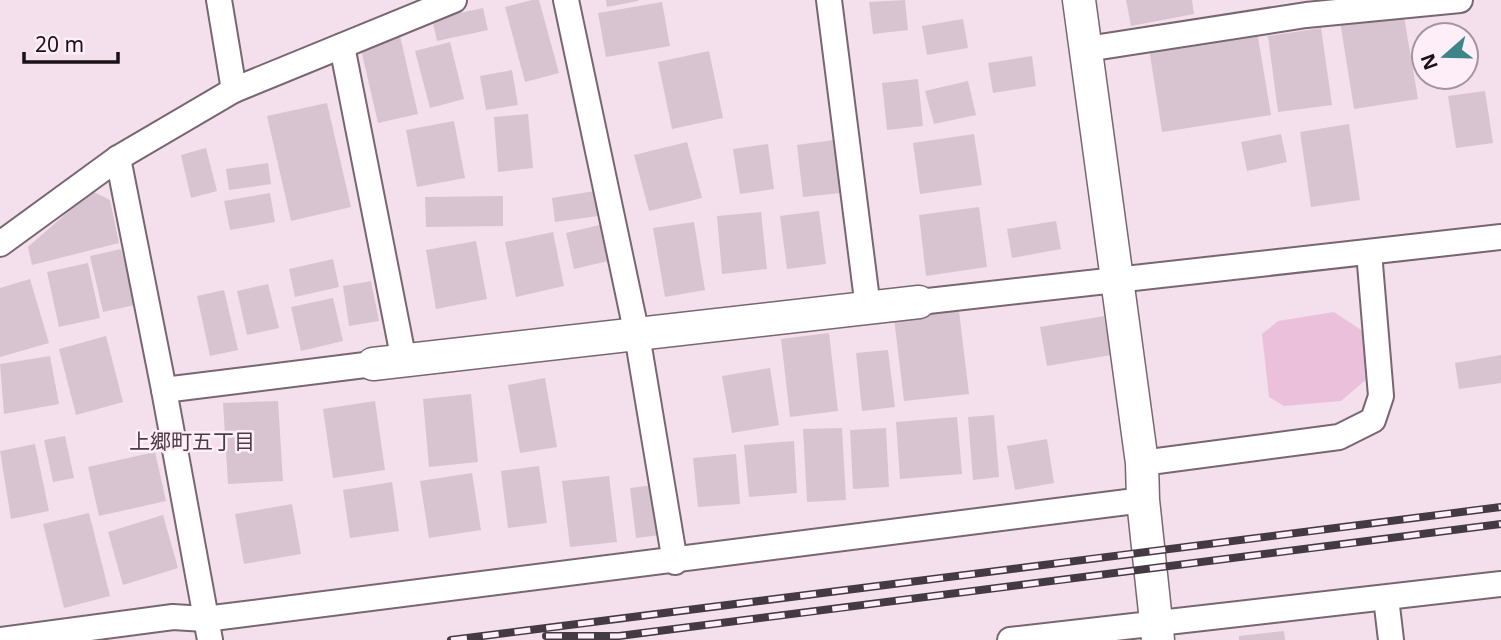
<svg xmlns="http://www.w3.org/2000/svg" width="1501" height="640" font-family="'Noto Sans','Noto Sans JP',sans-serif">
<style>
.green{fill:#ebc0db}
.building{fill:#d8c4d0}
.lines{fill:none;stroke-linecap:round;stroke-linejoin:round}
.minor-casing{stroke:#786671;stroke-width:28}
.tertiary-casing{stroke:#786671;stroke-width:35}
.minor{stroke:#fff;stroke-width:24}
.tertiary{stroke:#fff;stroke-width:32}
.rail-casing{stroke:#443a41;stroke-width:8}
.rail{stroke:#feeef8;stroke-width:5;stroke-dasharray:16;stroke-linecap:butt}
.labels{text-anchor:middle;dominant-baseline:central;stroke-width:5;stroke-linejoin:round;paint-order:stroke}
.neighbourhood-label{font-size:21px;fill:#4c3c46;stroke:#feeef8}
</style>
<rect width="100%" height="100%" fill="#f4dfec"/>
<polygon class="green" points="1334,312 1364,332 1368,378 1341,401 1284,406 1269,397 1262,334 1278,321"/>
<g class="building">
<polygon points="532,0 539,0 559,73 525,82 505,7"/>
<polygon points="606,0 638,0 638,1 607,7"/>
<polygon points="905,0 908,30 873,34 869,2"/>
<polygon points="1126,0 1192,0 1194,14 1131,26"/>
<polygon points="662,2 670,46 606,57 598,13"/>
<polygon points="483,8 488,30 437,41 432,19"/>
<polygon points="1403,11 1418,99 1354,109 1340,21"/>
<polygon points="963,19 968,48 927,55 922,26"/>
<polygon points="1321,28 1332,105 1278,112 1268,36"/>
<polygon points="1257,31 1271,115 1162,132 1149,48"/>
<polygon points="400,36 418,114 378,123 360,45"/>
<polygon points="450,42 464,99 430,108 415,51"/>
<polygon points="709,51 723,118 672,129 658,62"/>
<polygon points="1032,56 1036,86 993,93 988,63"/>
<polygon points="512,70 518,105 486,110 480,76"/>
<polygon points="1425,77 1460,77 1460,81 1426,85"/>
<polygon points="918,79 923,126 887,130 882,83"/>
<polygon points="968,81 976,115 934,124 925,91"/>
<polygon points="1485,91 1493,143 1456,148 1448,96"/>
<polygon points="327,103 351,207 291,221 267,116"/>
<polygon points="528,114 533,168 498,172 494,117"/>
<polygon points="454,121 465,178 417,187 406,130"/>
<polygon points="1349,124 1360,200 1311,207 1300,132"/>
<polygon points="974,134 982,185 920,194 913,143"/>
<polygon points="1281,134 1287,162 1247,171 1241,142"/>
<polygon points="834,140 841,193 803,197 797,145"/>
<polygon points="687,142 702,198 649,211 634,155"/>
<polygon points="768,144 774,189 740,194 733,149"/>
<polygon points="206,148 217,191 191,198 181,155"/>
<polygon points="268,163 271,184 229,190 226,169"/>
<polygon points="601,190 605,215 555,222 552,198"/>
<polygon points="92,191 110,200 119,243 32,265 28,247"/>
<polygon points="270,193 275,222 230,230 224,201"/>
<polygon points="503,196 503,226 426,227 425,197"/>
<polygon points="979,207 987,267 926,276 919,215"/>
<polygon points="819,211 826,264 787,269 780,216"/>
<polygon points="761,212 767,269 722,274 717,216"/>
<polygon points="1056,221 1061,249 1012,258 1007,229"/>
<polygon points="694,222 705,290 665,297 653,228"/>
<polygon points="608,223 617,259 574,269 566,233"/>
<polygon points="553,232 564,286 516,297 505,242"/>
<polygon points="476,241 487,299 436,309 426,250"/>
<polygon points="121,249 135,305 103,312 90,256"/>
<polygon points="333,259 339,287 295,297 289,269"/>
<polygon points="88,263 100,318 59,327 47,272"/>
<polygon points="30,279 49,343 0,357 0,288"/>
<polygon points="371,281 379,321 349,326 343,286"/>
<polygon points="268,284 279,328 247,335 237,291"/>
<polygon points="224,290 238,350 210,356 197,296"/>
<polygon points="333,298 343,341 301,351 291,307"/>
<polygon points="959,311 969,394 904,401 894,318"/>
<polygon points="1104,316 1111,355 1047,366 1040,327"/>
<polygon points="829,333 838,411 790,417 781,339"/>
<polygon points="106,336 123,402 76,415 59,349"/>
<polygon points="888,350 895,407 862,411 856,353"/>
<polygon points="1501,355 1501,383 1459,389 1455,363"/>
<polygon points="50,356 59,404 4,414 0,364"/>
<polygon points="770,368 779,425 732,433 722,376"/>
<polygon points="545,378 557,447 520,453 508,385"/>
<polygon points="471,394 478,462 429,467 423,399"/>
<polygon points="278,401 283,481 228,484 223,403"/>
<polygon points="375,401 385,470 333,478 323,409"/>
<polygon points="994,415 999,477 973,480 968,417"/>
<polygon points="957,417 962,474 900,479 896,422"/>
<polygon points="842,428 846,500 807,502 803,429"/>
<polygon points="886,428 889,487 853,489 850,430"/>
<polygon points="65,436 74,478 53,482 44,440"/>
<polygon points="1047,439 1054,483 1015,490 1007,446"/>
<polygon points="794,441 797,493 749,497 744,445"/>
<polygon points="35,444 49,511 11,519 0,451"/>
<polygon points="155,452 166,501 99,516 88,467"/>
<polygon points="736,454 740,504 698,507 693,458"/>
<polygon points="539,466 547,523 508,528 501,471"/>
<polygon points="472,473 481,530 429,538 420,481"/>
<polygon points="609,476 617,542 570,547 562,481"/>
<polygon points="392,482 399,531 350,538 343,490"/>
<polygon points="662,484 668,534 636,538 630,488"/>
<polygon points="292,504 301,554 244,564 235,514"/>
<polygon points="89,513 110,596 64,608 43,524"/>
<polygon points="163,515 178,568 123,585 108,532"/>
<polygon points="1284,631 1285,640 1239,640 1239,636"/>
</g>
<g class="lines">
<g class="minor-casing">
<g id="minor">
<polyline points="219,0 234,90"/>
<polyline points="566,0 637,335 675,562"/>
<polyline points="829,0 868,308"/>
<polyline points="342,46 404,361"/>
<polyline points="1087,49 1306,15 1460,0"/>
<polyline points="118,158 164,390"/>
<polyline points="0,244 118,158 234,90 454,0"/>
<polyline points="919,302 1501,237"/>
<polyline points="1142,463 1339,437 1373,420 1381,396 1369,252"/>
<polyline points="1386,598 1391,640"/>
<polyline points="0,640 173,617 205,619 1143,500"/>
<polyline points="210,640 164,390 373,364"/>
<polyline points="1010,640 1501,584"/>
</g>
</g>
<g class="tertiary-casing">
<g id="tertiary">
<polyline points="1079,0 1142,463 1143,500 1158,640"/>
<polyline points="373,364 919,302"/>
</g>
</g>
<use href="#minor" class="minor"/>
<use href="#tertiary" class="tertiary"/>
<g class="rail-casing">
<g id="rail">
<polyline points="546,636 619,636 1501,524"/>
<polyline points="451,640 1501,507"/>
</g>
</g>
<use href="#rail" class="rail"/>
</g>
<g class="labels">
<g class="neighbourhood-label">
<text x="192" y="441">上郷町五丁目</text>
</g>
</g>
<g transform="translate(1445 56) rotate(250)"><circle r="33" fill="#feeef8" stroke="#a2969e" stroke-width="2"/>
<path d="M0-5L12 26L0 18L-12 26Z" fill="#3c8588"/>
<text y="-10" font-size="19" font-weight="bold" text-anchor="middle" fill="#191217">N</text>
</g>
<path d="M24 52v10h94v-10" fill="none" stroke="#191217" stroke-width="3.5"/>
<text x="35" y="52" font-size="21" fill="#191217" stroke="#feeef8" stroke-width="5" paint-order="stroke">20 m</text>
</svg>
